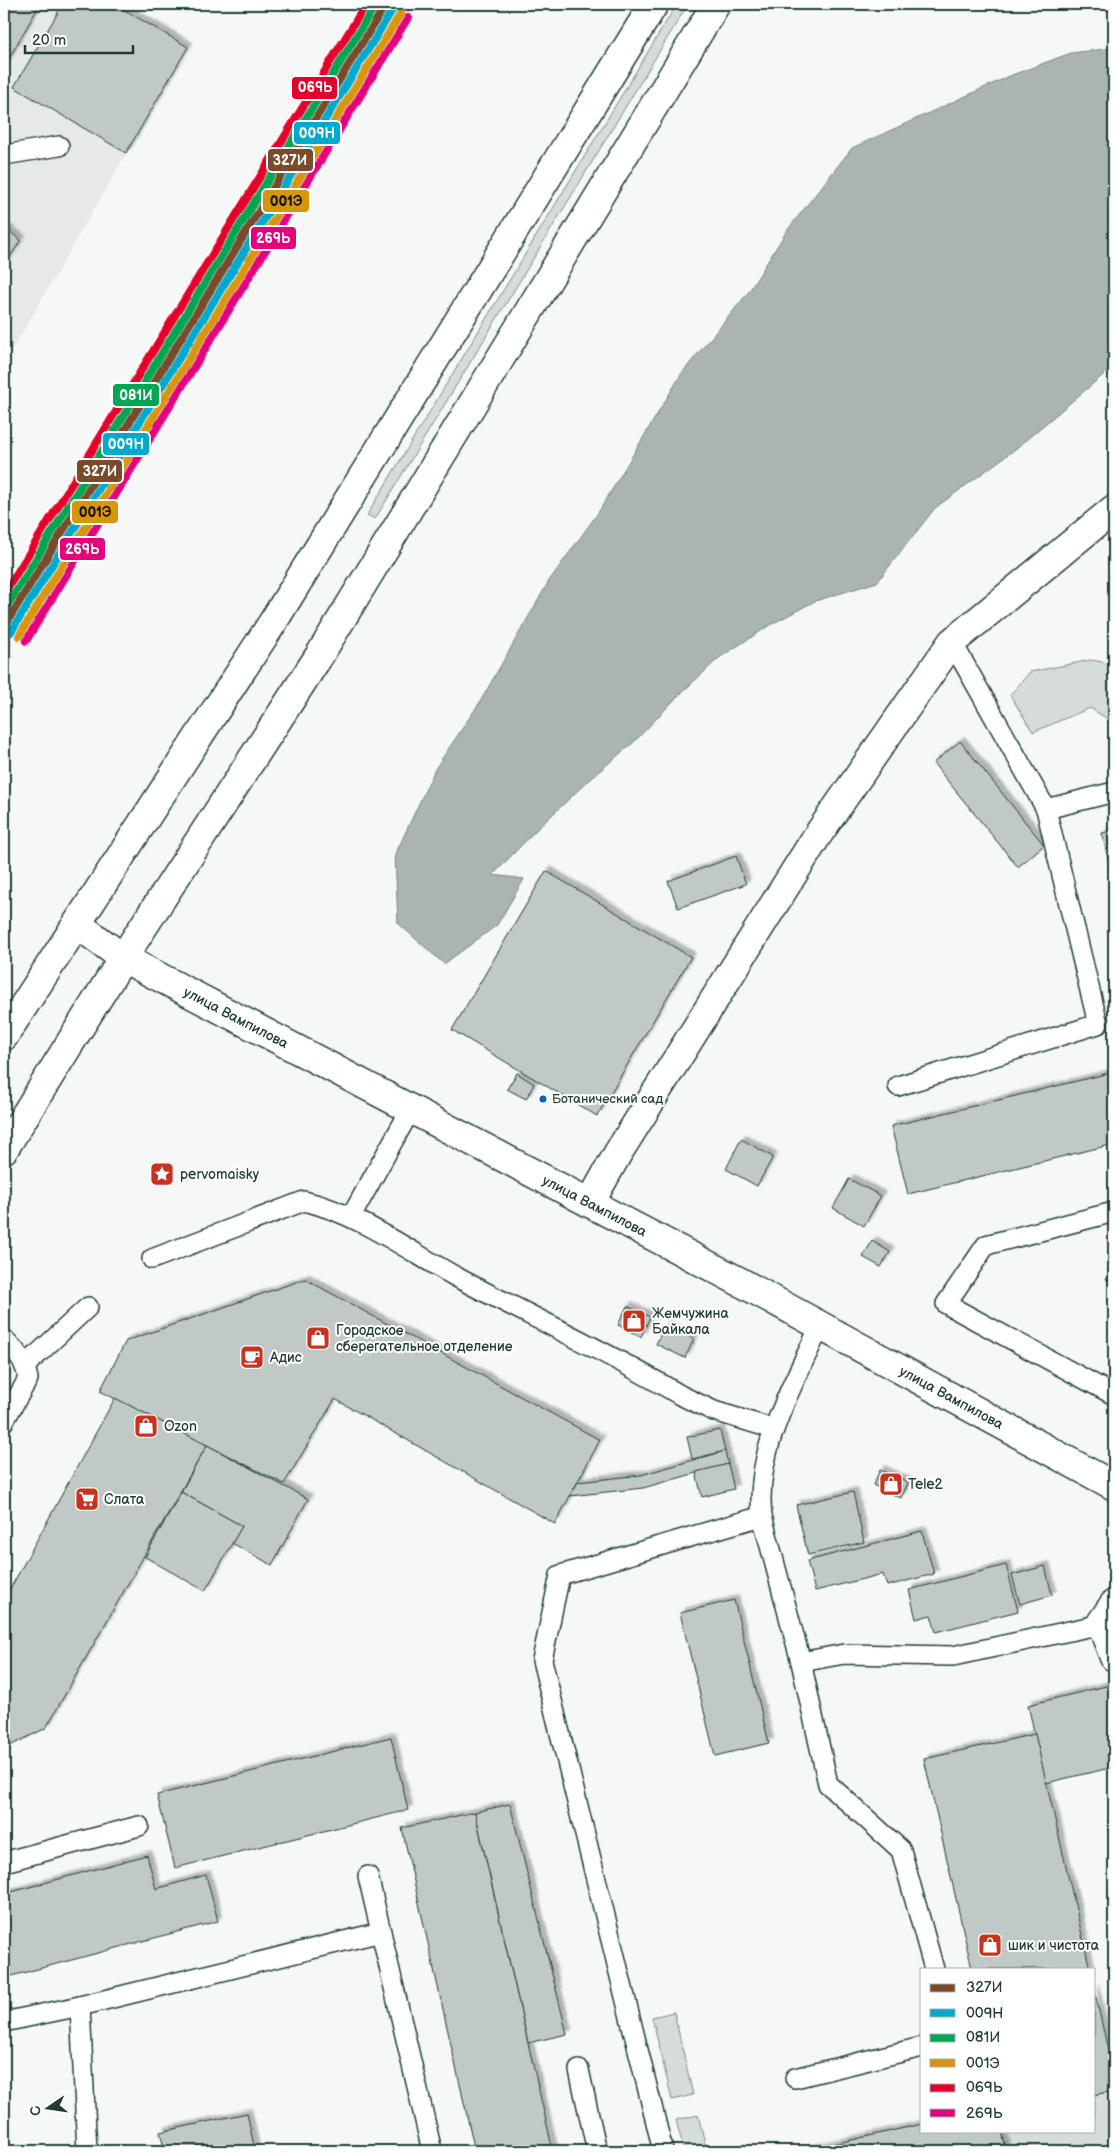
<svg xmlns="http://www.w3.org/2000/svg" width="1118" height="2155" font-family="'Balsamiq Sans',sans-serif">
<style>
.built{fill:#e6e9e8}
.green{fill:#d6dcdb;stroke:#7a8c88}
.water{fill:#aab5b1;stroke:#72857f}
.building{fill:#c0c9c6;stroke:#1f3d34;filter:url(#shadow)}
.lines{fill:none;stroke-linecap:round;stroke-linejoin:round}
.lane-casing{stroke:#1f3d34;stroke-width:22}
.street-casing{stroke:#1f3d34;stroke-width:31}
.secondary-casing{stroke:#1f3d34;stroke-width:31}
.primary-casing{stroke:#1f3d34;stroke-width:31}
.lane{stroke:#fff;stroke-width:19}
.street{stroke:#fff;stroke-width:28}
.secondary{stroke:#fff;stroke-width:28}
.primary{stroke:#fff;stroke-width:28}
.rail-1-casing{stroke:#fff;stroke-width:11}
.rail-2-casing{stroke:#fff;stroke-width:11}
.rail-3-casing{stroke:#fff;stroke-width:11}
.rail-4-casing{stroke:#fff;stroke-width:11}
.rail-5-casing{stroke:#fff;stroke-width:11}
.rail-6-casing{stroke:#fff;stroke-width:11}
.rail-1{stroke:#7a4b2a;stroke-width:8}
.rail-2{stroke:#00a9ce;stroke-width:8}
.rail-3{stroke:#00a651;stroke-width:8}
.rail-4{stroke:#d79608;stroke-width:8}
.rail-5{stroke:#e4002b;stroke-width:8}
.rail-6{stroke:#e5007d;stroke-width:8}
.bus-dot{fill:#0065bd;stroke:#fff;stroke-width:2}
.labels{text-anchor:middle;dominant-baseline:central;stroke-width:4;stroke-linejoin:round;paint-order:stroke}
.bus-label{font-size:13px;fill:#1f3d34;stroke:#fff;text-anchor:start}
.street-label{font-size:14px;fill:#1f3d34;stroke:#fff}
.poi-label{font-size:14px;fill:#1f3d34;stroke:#fff;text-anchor:start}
.line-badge{stroke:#fff;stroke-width:2}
.badge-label{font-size:14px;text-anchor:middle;font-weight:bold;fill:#fff}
.pale-badge-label{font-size:14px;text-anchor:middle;font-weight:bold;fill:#111}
</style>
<defs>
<filter id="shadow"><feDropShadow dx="4.5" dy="-4.5" stdDeviation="1" flood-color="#0004"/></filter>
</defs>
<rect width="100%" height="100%" fill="#f6f7f7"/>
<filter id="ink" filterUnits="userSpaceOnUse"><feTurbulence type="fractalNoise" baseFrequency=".02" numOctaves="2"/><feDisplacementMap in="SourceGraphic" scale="10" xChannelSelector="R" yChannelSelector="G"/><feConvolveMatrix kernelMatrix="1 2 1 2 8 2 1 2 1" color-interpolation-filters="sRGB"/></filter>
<g filter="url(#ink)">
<polygon class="built" points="4,4 114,4 188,47 4,364"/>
<g class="green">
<polygon points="677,4 688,4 375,519 367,515"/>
<polygon points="1091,660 1114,664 1114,723 1090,708 1033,732 1010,695 1030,672"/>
<polygon points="674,2012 693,2095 672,2100 652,2017"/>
<polygon points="1108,2092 1114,2120 1114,2151 1006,2151 1002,2131 1094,2131 1094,2095"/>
<polygon points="698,2115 707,2151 684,2151 676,2120"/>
</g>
<polygon class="water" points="1114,48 1114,366 1014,450 935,508 877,582 815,601 770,625 719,658 677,697 634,742 591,778 535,831 493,875 524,879 497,925 444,964 398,923 395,855 435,769 480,702 549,581 598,513 682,373 748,293 786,232 852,148 1012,75 1071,53"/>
<g class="building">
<polygon points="4,4 40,4 4,67"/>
<polygon points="63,4 114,4 188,47 126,153 14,87"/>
<polygon points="4,228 21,240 4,266"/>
<polygon points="960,741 1044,845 1018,867 933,763"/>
<polygon points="1114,830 1114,885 1102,833"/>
<polygon points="736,856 746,884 678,908 668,881"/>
<polygon points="546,871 691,957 597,1116 452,1030"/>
<polygon points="1114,1072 1114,1144 908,1194 891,1126"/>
<polygon points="517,1073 534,1084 526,1099 507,1089"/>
<polygon points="741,1139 773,1157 757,1186 726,1169"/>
<polygon points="849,1179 881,1196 864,1226 833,1208"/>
<polygon points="872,1241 890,1252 881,1267 863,1257"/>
<polygon points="1114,1266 1114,1284 1106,1279"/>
<polygon points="305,1279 600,1440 555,1524 335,1399 284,1484 100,1391 126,1341"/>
<polygon points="627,1306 650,1317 641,1337 618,1325"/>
<polygon points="665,1325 694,1339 685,1358 656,1344"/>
<polygon points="115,1398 207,1445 46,1728 4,1749 4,1600"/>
<polygon points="720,1430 725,1451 692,1459 687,1437"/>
<polygon points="207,1445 308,1499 272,1565 232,1543 242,1526 181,1492"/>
<polygon points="725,1451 728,1464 643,1488 570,1496 578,1482 641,1475"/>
<polygon points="728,1464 734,1489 702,1497 696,1472"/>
<polygon points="880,1470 908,1483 901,1498 873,1485"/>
<polygon points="181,1492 242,1526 205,1591 145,1557"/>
<polygon points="853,1492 864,1542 808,1555 796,1505"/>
<polygon points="922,1531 934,1574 887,1586 883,1574 815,1591 807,1561"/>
<polygon points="1006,1565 1018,1611 936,1632 931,1615 916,1619 909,1590"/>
<polygon points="1045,1566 1052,1595 1020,1604 1012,1575"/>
<polygon points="734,1600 769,1743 715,1756 680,1613"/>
<polygon points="1114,1684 1114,1767 1046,1783 1028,1705"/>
<polygon points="1035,1734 1090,1969 972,1969 924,1759"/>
<polygon points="391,1737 408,1810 175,1868 157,1795"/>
<polygon points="510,1804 567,2034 528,2043 475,1812"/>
<polygon points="475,1812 528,2043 553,2151 475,2151 402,1828"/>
<polygon points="147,1855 156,1889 206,1875 218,1921 4,1978 4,1894"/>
<polygon points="1094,1989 1108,2050 1114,2048 1114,2120 1108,2092 1094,2095"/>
<polygon points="247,2113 255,2151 165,2151 160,2132"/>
<polygon points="922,2124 922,2131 1002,2131 1006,2151 803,2151"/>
</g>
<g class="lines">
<g class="lane-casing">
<g id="lane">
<polyline points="4,155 59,146"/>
<polyline points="1046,809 1114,792"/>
<polyline points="898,1086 1098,1024 1046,809 952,642"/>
<polyline points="1114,1212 986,1245 946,1304 1114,1395"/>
<polyline points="351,1217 411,1109"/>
<path d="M152,1259l152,-58c56,13 106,51 156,78 72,38 150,74 220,116l34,16 60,18"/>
<path d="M820,1326c-26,58 -66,124 -58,190l39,146 43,-8 109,2 135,-29"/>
<path d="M4,1339c13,13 21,21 24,40l-24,42"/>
<polyline points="26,1365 88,1307"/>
<polyline points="801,1662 828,1784 901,1850 934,1969"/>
<polyline points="4,1862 139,1826"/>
<polyline points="381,1932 432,2151"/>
<polyline points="80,2006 87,2151"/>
<polyline points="4,2022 80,2006 381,1932 368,1876"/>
<polyline points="579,2070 597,2151"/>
<polyline points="795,2078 922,2047"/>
<polyline points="663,2151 542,1660 560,1575 762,1516"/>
</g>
</g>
<g class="street-casing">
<polyline id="street" points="1114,1604 1101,1623 1114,1657"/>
</g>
<g class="secondary-casing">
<g id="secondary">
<path id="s1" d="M77,924l46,34 621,326 370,202"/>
<polyline points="590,1203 618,1153 817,836 952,642 1114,509"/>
</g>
</g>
<g class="primary-casing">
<g id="primary">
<polyline points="4,1036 273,622 654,4"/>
<polyline points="4,1149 123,958 319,656 716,4"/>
</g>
</g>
<use href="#lane" class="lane"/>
<use href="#street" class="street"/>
<use href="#secondary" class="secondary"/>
<use href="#primary" class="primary"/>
<g class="rail-1-casing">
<polyline id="rail-1" points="4,627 386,4"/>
</g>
<g class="rail-2-casing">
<polyline id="rail-2" points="11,632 393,9"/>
</g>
<g class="rail-3-casing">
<polyline id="rail-3" points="4,611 376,4"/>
</g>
<g class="rail-4-casing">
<polyline id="rail-4" points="19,636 401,13"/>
</g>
<g class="rail-5-casing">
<polyline id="rail-5" points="4,594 366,4"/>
</g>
<g class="rail-6-casing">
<polyline id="rail-6" points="26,641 408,18"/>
</g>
<use href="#rail-1" class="rail-1"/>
<use href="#rail-2" class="rail-2"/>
<use href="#rail-3" class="rail-3"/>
<use href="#rail-4" class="rail-4"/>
<use href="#rail-5" class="rail-5"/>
<use href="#rail-6" class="rail-6"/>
</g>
</g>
<defs>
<g id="sight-square" transform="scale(1.25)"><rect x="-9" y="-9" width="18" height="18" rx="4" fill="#c8321e" stroke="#fff"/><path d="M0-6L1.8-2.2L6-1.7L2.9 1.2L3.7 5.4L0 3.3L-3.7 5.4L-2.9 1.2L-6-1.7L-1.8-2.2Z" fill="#fff"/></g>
<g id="shop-square" transform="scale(1.25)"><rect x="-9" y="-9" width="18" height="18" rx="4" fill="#c8321e" stroke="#fff"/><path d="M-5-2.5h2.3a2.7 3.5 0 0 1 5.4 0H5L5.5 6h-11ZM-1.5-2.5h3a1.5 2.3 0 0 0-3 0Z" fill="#fff"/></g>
<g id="cafe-square" transform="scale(1.25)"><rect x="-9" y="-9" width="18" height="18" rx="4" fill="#c8321e" stroke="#fff"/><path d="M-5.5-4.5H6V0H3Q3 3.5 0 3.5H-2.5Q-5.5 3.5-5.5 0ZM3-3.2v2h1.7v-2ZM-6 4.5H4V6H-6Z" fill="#fff"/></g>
<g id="supermarket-square" transform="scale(1.25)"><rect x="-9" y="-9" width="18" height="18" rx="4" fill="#c8321e" stroke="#fff"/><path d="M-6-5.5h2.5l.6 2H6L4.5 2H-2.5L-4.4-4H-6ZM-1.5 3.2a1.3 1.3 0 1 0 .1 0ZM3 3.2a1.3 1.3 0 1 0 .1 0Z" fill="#fff"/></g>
</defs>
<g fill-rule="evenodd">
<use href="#sight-square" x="162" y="1174"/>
<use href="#shop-square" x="634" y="1321"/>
<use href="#shop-square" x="318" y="1338"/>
<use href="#cafe-square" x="252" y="1357"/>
<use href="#shop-square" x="146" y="1426"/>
<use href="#shop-square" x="891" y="1484"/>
<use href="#supermarket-square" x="87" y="1499"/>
<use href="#shop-square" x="990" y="1945"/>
</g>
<circle class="bus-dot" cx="543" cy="1099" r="4.5"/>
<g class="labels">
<g class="bus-label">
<text x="552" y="1099">Ботанический сад</text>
</g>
<g class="street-label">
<text stroke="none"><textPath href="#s1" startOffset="185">улица Вампилова</textPath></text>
<text stroke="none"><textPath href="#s1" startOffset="590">улица Вампилова</textPath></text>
<text stroke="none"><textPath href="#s1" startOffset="995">улица Вампилова</textPath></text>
</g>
<g class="poi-label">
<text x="180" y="1174">pervomaisky</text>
<text x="652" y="1313">Жемчужина<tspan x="652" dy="16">Байкала</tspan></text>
<text x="336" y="1330">Городское<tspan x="336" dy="16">сберегательное отделение</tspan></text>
<text x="270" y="1357">Адис</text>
<text x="164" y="1426">Ozon</text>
<text x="908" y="1484">Tele2</text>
<text x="104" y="1499">Слата</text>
<text x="1008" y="1945">шик и чистота</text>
</g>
</g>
<g class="line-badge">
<rect x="291" y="76" width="47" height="24" rx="5" fill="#e4002b"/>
<rect x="293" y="121" width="48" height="24" rx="5" fill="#00a9ce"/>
<rect x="267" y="148" width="47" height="24" rx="5" fill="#7a4b2a"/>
<rect x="262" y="189" width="48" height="24" rx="5" fill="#d79608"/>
<rect x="250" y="226" width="47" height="24" rx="5" fill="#e5007d"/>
<rect x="112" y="383" width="48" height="24" rx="5" fill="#00a651"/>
<rect x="102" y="432" width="48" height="24" rx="5" fill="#00a9ce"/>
<rect x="76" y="459" width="47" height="24" rx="5" fill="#7a4b2a"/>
<rect x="71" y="500" width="48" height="24" rx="5" fill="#d79608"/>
<rect x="59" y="537" width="47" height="24" rx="5" fill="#e5007d"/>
</g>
<g class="badge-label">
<text x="315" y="92">069Ь</text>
<text x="317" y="138">009Н</text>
<text x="290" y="165">327И</text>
<text x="273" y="243">269Ь</text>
<text x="136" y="400">081И</text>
<text x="126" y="449">009Н</text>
<text x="100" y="476">327И</text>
<text x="82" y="554">269Ь</text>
</g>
<g class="pale-badge-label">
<text x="286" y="206">001Э</text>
<text x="95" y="517">001Э</text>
</g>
<rect width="1118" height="2155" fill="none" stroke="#fff" stroke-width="20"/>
<rect x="10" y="10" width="1098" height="2135" fill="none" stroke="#1f3d34" stroke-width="2" filter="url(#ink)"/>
<rect x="920" y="1968" width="175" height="165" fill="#ffffff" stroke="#a5b1ae"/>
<rect x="930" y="1984" width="25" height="8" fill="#7a4b2a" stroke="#a5b1ae"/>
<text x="966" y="1992" font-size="15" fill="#1f3d34">327И</text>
<rect x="930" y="2009" width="25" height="8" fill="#00a9ce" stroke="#a5b1ae"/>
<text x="966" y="2018" font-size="15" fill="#1f3d34">009Н</text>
<rect x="930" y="2034" width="25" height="8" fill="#00a651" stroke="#a5b1ae"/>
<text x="966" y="2042" font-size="15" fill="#1f3d34">081И</text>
<rect x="930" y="2059" width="25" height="8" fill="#d79608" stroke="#a5b1ae"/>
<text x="966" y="2068" font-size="15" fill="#1f3d34">001Э</text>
<rect x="930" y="2084" width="25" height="8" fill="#e4002b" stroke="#a5b1ae"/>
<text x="966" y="2092" font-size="15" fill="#1f3d34">069Ь</text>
<rect x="930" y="2109" width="25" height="8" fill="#e5007d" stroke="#a5b1ae"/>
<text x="966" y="2118" font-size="15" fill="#1f3d34">269Ь</text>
<g transform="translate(48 2108) rotate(257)" stroke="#ffffff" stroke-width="4" paint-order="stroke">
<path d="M0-4L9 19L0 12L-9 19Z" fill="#1f3d34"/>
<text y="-8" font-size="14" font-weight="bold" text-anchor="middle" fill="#1f3d34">С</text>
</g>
<path d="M25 45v8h108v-8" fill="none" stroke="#1f3d34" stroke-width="2.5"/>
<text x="32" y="45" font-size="15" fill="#1f3d34" stroke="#ffffff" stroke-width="4" paint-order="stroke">20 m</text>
</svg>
